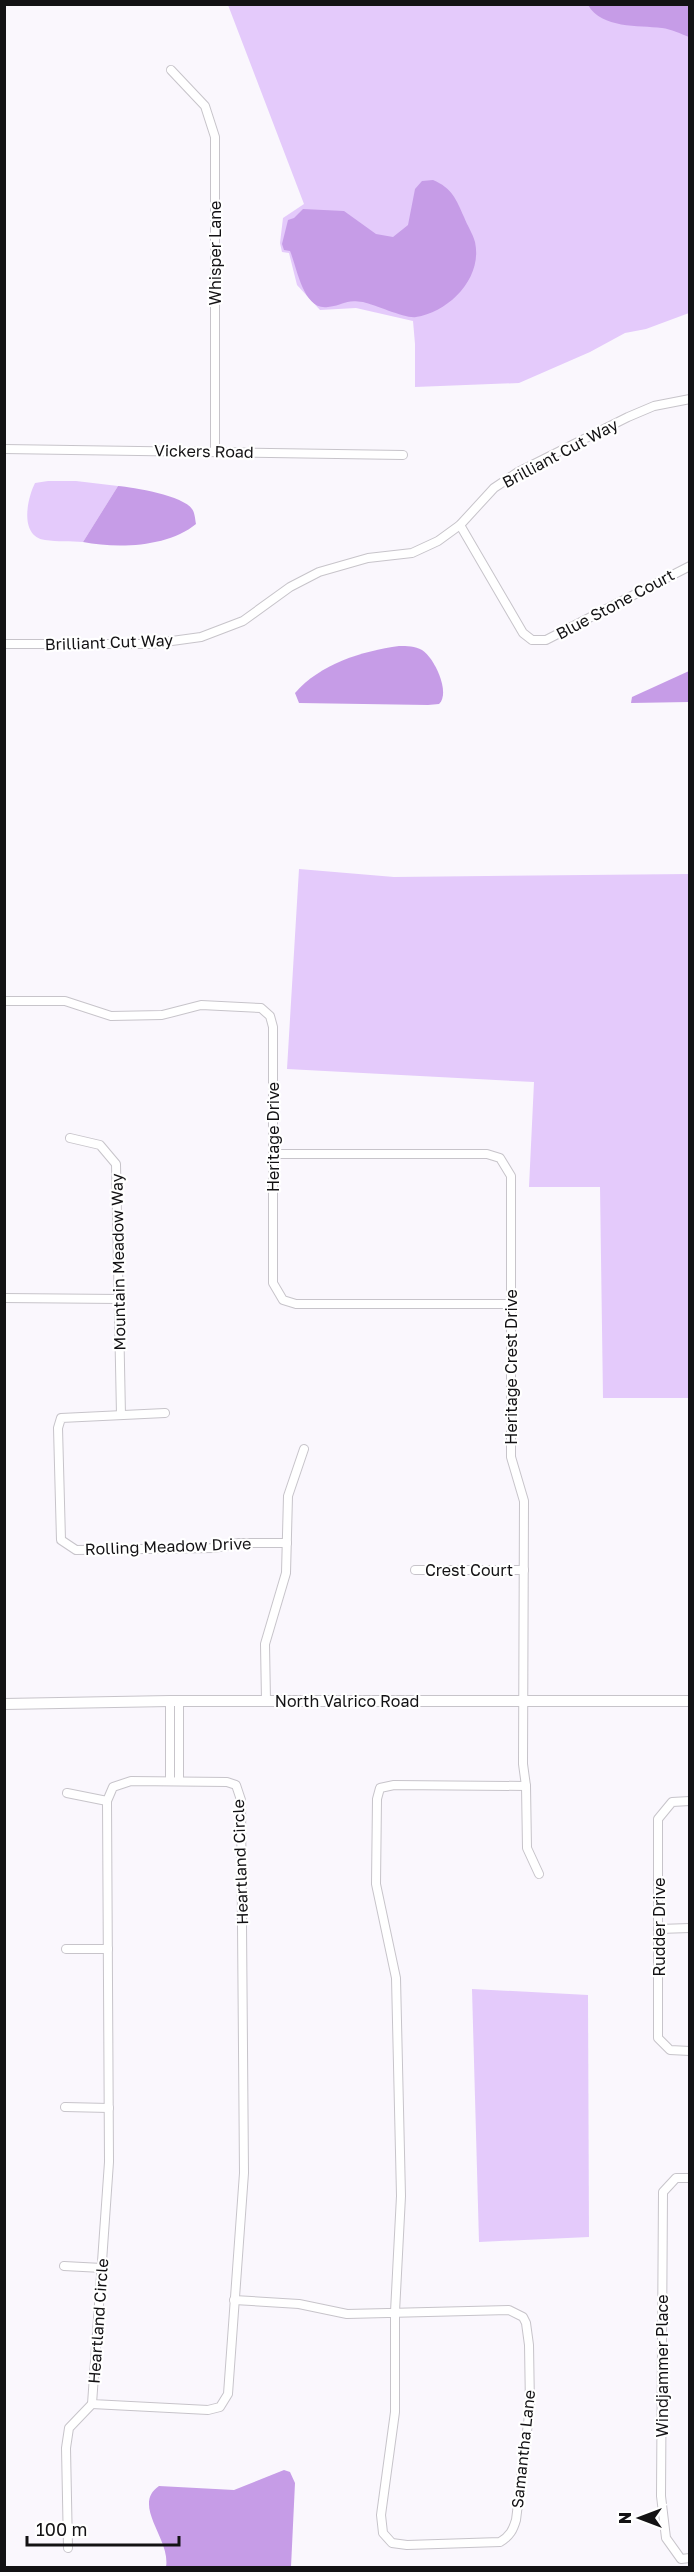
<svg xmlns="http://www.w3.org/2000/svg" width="694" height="2572" font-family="'Golos Text',sans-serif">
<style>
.green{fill:#e4cafb}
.water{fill:#c69ce7}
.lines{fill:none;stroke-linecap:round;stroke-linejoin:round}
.minor-casing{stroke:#c7c4ca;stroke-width:10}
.tertiary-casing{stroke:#c7c4ca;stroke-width:12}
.minor{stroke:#fff;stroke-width:8}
.tertiary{stroke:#fff;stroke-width:10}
.labels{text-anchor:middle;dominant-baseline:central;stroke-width:4.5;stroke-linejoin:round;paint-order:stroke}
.street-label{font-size:16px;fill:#131214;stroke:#fff}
</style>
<rect width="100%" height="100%" fill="#faf7fd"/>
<g class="green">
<polygon points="228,5 689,5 689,313 646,329 625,333 590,352 519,383 415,387 415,344 413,321 356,308 320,310 297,285 289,253 282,252 280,243 283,218 304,204"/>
<path d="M48,481h28l42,5 -35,56c-12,-1 -26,0 -38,-2 -26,-4 -18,-41 -10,-57z"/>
<polygon points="299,869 394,877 689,874 690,1375 688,1376 689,1398 603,1398 600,1187 529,1187 534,1082 287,1069"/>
<polygon points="472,1989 588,1995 589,2237 479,2242"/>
</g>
<g class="water">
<path d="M588,5h101v32c-8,-3 -18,-8 -27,-9 -24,-3 -60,1 -74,-23z"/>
<path d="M433,180c19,8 23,19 31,37 3,8 9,17 11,25 8,36 -26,70 -59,75 -10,2 -40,-12 -53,-15 -19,-3 -18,3 -35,5 -25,4 -31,-40 -38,-56l-6,-1 -2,-6 6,-24 6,-2 9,-9 41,2 32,23 17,3 15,-12 7,-36 7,-8z"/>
<path d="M118,486c15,1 66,10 74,23 3,4 3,10 4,15 -28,23 -78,25 -113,18z"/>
<path d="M399,646c8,0 16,0 23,4 12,7 29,43 17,54l-11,1 -129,-2 -4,-10c25,-29 67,-42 104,-47z"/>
<polygon points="689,671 689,702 631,703 632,697"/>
<path d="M284,2470l6,2 5,11 -4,84h-125c5,-28 -35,-62 -7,-81l75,4z"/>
</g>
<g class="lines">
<g class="minor-casing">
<g id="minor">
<polyline points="171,70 205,106 215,137 215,451"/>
<polyline points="4,449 403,455"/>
<polyline points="460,525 523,633 532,640 546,640 690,566"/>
<polyline points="4,644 150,644 201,637 243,621 290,587 319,572 368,558 412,553 438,541 460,525 494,488 518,472 628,417 654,406 690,399"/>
<polyline points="4,1001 65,1001 111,1016 162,1015 201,1005 261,1008 270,1016 273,1027 273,1283 283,1300 296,1304 511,1304"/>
<polyline points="70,1138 100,1145 116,1164 121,1415"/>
<polyline points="273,1154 487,1154 500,1158 511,1176 511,1457 524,1501 523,1764 526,1786 527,1848 539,1874"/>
<polyline points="4,1298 120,1299"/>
<polyline points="165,1413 61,1418 58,1428 61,1540 76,1550 214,1548 239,1543 287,1543"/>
<polyline points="415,1570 524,1570"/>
<polyline points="266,1701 265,1644 286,1573 288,1496 304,1449"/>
<polygon points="131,1781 227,1782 236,1785 241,1800 244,2173 228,2394 220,2407 208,2410 92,2404 109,2162 107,1801 113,1787"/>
<polyline points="170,1781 170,1701"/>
<polyline points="179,1781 179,1701"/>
<polyline points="67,1793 107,1801"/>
<polyline points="690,1801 672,1802 658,1819 658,2038 670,2050 690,2051"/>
<polyline points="659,1929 690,1928"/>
<polyline points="66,1949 108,1949"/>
<polyline points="65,2107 109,2108"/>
<polyline points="690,2178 676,2178 663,2192 661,2496 666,2538 681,2559 690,2558"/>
<polyline points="64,2266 102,2268"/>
<path d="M234,2300l65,4 48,10 162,-4 14,7 3,6 3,22 1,62 -14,113c-3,10 -6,16 -16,22l-93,3 -15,-2 -9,-10 -2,-18 14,-103v-100l6,-116 -5,-218 -20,-94 1,-85 3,-11 14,-3 132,1"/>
<polyline points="68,2548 66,2448 69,2428 92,2404"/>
</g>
</g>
<g class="tertiary-casing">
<polyline id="tertiary" points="4,1704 170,1701 690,1701"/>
</g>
<use href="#minor" class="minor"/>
<use href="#tertiary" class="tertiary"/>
</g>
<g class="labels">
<g class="street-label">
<text transform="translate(215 253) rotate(-90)">Whisper Lane</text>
<text transform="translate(204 451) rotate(1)">Vickers Road</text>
<text transform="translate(560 453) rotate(-28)">Brilliant Cut Way</text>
<text transform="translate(615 604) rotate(-28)">Blue Stone Court</text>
<text transform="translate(109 642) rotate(-2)">Brilliant Cut Way</text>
<text transform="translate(273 1137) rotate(-90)">Heritage Drive</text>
<text transform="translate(118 1262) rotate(-91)">Mountain Meadow Way</text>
<text transform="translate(511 1367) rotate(-90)">Heritage Crest Drive</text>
<text transform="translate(168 1546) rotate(-2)">Rolling Meadow Drive</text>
<text x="469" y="1570">Crest Court</text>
<text x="347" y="1701">North Valrico Road</text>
<text transform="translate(240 1862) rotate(-92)">Heartland Circle</text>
<text transform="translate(659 1927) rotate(-90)">Rudder Drive</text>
<text transform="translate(98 2321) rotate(-86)">Heartland Circle</text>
<text transform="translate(662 2366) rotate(-90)">Windjammer Place</text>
<text transform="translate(523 2449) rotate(-84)">Samantha Lane</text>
</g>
</g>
<rect width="694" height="2572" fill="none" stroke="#131214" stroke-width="12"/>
<g transform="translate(640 2518) rotate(270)" stroke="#ffffff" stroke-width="4.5" paint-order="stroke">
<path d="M0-4.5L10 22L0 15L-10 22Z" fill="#131214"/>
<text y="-9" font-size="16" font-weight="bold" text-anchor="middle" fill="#131214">N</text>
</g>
<path d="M27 2536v9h152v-9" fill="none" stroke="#131214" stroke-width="3"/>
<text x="36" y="2536" font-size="18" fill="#131214" stroke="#ffffff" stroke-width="4.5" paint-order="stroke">100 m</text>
</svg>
